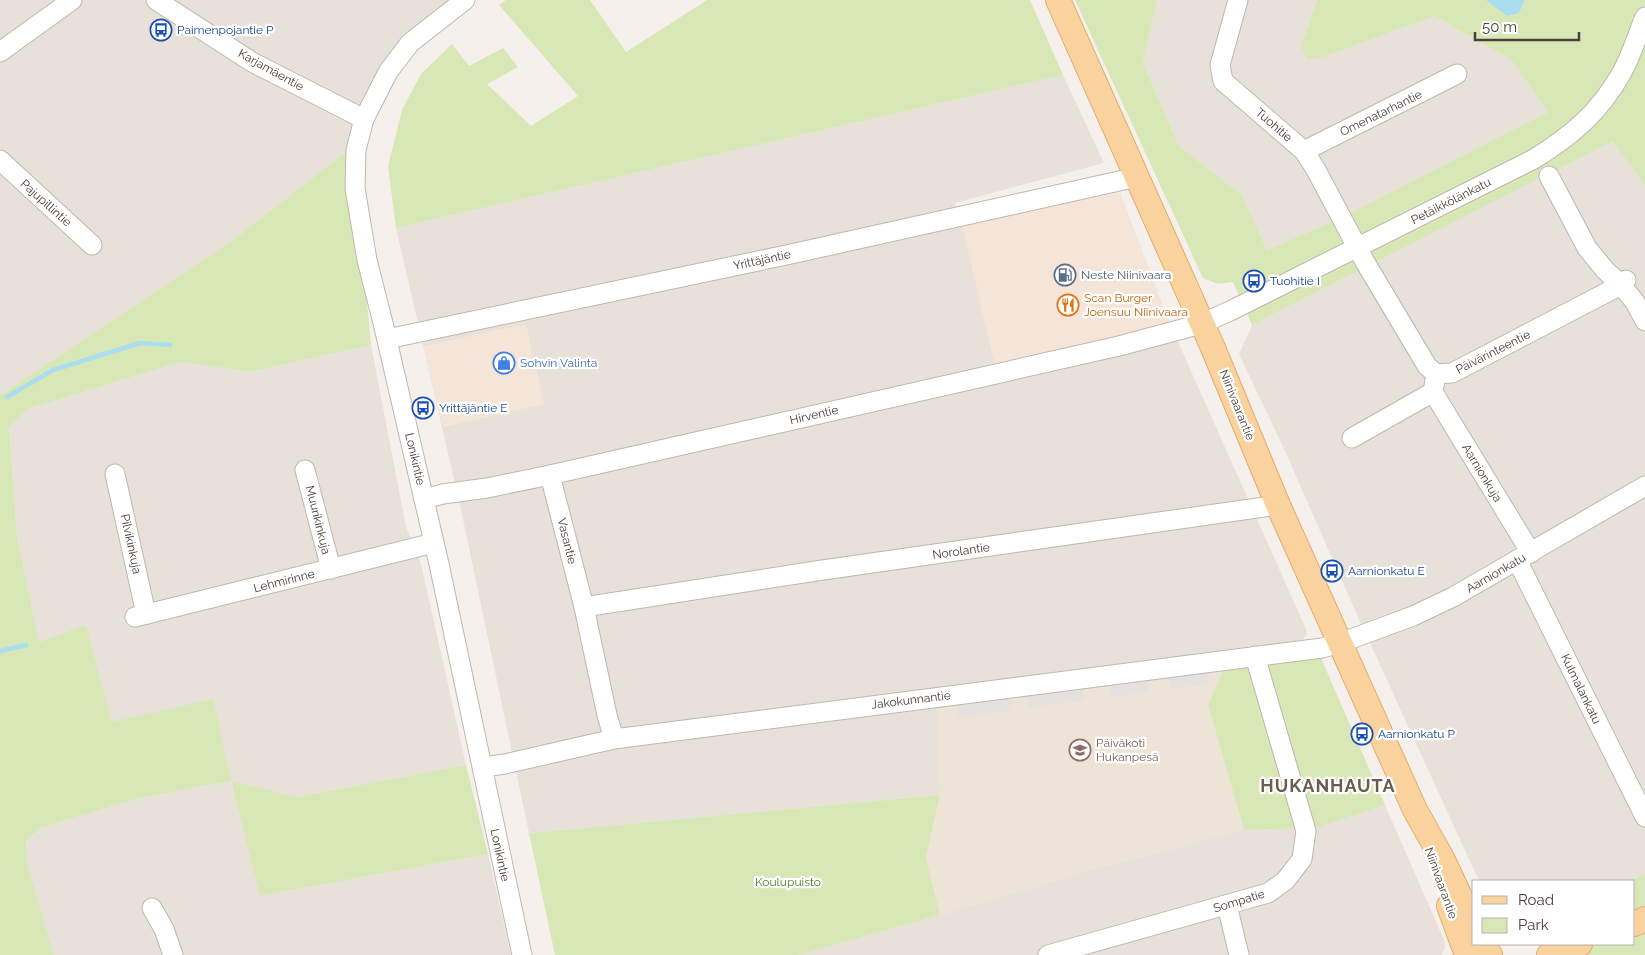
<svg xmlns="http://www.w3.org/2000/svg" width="1645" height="955" font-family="Raleway,sans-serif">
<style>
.residential{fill:#e8e1d9}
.commercial{fill:#f5e4d8}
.education{fill:#ede3d6}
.green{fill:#d8e7b6}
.parking{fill:#e4e1df}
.water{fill:#ade}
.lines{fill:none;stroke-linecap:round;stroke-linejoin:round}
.stream{stroke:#ade;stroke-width:4.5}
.minor-casing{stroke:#c0b7ae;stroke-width:21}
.major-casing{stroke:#e0ad6e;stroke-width:26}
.minor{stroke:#fff;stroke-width:19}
.major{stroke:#fad29e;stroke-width:24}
.labels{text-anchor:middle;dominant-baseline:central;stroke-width:4.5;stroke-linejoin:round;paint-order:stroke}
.transit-label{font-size:12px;fill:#164399;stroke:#fff;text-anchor:start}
.street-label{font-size:12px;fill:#494039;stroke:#fff}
.service-label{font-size:12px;fill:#4e5e75;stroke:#fff;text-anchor:start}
.food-label{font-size:12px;fill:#c56008;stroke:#fff;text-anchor:start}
.shop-label{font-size:12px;fill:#366cbe;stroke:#fff;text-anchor:start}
.education-label{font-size:12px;fill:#785e54;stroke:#fff;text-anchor:start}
.park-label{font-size:12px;fill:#55792d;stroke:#fff}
.district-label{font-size:18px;font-weight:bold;letter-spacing:1px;fill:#6b5c50;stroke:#fff}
</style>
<rect width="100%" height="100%" fill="#f5f0eb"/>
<g class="residential">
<polygon points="0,0 456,0 405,42 352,147 229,243 0,395"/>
<polygon points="1157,0 1317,0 1301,46 1324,57 1435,16 1511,60 1548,112 1336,220 1267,250 1242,195 1179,146 1143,63"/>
<polygon points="1063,75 1104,163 955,203 962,225 1170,324 1306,629 1307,634 1303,639 1293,643 938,689 940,795 529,833 460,505 396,228"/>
<polygon points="1614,140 1645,186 1645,874 1630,881 1479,881 1354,608 1285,451 1239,354 1252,325"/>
<polygon points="371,345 406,527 421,564 466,765 297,797 231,782 260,896 488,854 511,955 54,955 26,860 26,843 40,828 140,798 231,781 112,722 86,626 39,642 17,536 9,428 27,409 181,362 250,372"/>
<polygon points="1385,805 1444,940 1445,948 1442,955 796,955 940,915 1098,868 1244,830 1316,828"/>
</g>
<g class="commercial">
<polygon points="1120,192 1170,324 995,366 962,225"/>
<polygon points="526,324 544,404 443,427 423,346"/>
</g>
<polygon class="education" points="1224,668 1208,705 1244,830 1098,868 940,915 926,857 940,795 938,704"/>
<g class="green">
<polygon points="506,0 590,0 626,52 707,0 1030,0 1063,75 396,228 388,166 402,110 421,74 452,44 469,66 503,48 518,67 487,84 531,126 578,96 499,5"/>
<polygon points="1075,0 1157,0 1143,63 1179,146 1242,195 1267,250 1336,220 1548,112 1511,60 1435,16 1324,57 1307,59 1301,46 1317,0 1486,0 1519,13 1525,0 1645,0 1645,186 1613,141 1252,325 1233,282 1218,284 1203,278"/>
<polygon points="352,147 371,345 250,372 181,362 27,409 9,428 17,536 39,642 86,625 112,722 213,699 231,781 297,797 466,765 488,854 260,896 231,781 140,798 40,828 26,842 26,860 54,955 0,955 0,395 229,243"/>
<polygon points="1320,656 1385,805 1316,828 1244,830 1208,705 1224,668"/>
<polygon points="940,795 926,857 940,915 798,955 555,955 529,833"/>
<polygon points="1645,874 1645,955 1588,955 1585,944 1634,944 1634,881 1630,881"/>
</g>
<g class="parking">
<polygon points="1207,670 1209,684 1170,689 1168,675"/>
<polygon points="1147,678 1149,692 1110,697 1108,683"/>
<polygon points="1082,687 1084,701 1028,707 1027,693"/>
<polygon points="1010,696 1012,710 959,717 957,702"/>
</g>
<polygon class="water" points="1486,0 1525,0 1519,13 1507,16"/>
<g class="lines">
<g class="stream">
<polyline points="7,397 53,370 140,343 170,345"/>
<polyline points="0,651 26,645"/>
</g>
<g class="minor-casing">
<g id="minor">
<polyline points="156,0 252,62 364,119"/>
<polyline points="465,0 410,43 388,72 364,119 356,150 355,188 367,260 383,323 439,564 522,955"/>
<polyline points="1238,0 1220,65 1223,81 1304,151 1315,168 1365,262 1427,366 1436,374 1452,373 1621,285 1626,280"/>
<polyline points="0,52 72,0"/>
<polyline points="1304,151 1457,74"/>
<polyline points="0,160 92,245"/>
<polyline points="1549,176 1587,248 1605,270 1621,285 1635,302 1645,321"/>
<polyline points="387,339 791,254 1137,177"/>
<polyline points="1433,392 1531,553"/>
<polyline points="1352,438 1433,392 1435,380"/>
<polyline points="305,470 331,569"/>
<polyline points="115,474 146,614"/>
<polyline points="550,475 584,607"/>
<path d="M424,499l19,-5 44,-6 63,-13 569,-129 82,-22 29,-13 304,-152c37,-23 65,-46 87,-85 10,-17 16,-38 24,-57"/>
<polyline points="1517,560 1645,817"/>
<polyline points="135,617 434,543"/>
<polyline points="614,739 607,715 584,607 816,571 1278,505"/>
<polyline points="483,767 505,764 614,739 1322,648 1340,643 1413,616 1453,597 1645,486"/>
<polyline points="1227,905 1239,955"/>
<polyline points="152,908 164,929 173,955"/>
<polyline points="1048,955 1268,893 1285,881 1302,859 1306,831 1255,656"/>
</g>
</g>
<g class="major-casing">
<g id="major">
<polyline points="1058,0 1213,348 1278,505 1415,810 1442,858 1474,926"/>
<polyline points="1449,906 1467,955"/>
<polyline points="1634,924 1645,919"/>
<polyline points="1484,944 1490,955"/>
<polyline points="1549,955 1580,944"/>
</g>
</g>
<use href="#minor" class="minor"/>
<use href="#major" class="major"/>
</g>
<defs>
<g id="bus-ring" transform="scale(1.125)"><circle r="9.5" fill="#fff" stroke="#1a4fb4" stroke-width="1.5"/><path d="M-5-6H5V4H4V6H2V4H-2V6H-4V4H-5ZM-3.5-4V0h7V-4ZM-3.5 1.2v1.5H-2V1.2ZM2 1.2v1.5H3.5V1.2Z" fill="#1a4fb4"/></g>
<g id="fuel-ring" transform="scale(1.125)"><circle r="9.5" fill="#fff" stroke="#5c6f8a" stroke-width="1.5"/><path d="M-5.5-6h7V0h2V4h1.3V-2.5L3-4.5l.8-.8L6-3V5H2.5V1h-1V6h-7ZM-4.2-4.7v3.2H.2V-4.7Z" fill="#5c6f8a"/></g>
<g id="restaurant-ring" transform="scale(1.125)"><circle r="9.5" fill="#fff" stroke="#e8710a" stroke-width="1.5"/><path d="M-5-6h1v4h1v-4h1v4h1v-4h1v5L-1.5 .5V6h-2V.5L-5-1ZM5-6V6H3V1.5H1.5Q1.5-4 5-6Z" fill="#e8710a"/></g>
<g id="shop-ring" transform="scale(1.125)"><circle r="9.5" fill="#fff" stroke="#3f7fe0" stroke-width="1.5"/><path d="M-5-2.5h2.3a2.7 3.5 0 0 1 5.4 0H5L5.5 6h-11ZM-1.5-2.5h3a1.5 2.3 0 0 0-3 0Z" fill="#3f7fe0"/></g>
<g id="school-ring" transform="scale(1.125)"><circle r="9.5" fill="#fff" stroke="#8d6e63" stroke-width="1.5"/><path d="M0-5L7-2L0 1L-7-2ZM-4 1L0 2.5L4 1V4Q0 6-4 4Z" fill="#8d6e63"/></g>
</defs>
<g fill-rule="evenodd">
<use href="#bus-ring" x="161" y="30"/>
<use href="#fuel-ring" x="1065" y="275"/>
<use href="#bus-ring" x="1254" y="281"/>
<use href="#restaurant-ring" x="1068" y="305"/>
<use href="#shop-ring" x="504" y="363"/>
<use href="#bus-ring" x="423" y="408"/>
<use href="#bus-ring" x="1332" y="571"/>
<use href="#bus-ring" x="1362" y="734"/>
<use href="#school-ring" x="1080" y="750"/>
</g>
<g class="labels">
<g class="transit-label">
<text x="177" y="30">Paimenpojantie P</text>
<text x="1270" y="281">Tuohitie I</text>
<text x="439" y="408">Yrittäjäntie E</text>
<text x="1348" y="571">Aarnionkatu E</text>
<text x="1378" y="734">Aarnionkatu P</text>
</g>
<g class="street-label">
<text transform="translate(271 70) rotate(29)">Karjamäentie</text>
<text transform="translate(1381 113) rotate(-26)">Omenatarhantie</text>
<text transform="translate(1274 125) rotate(41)">Tuohitie</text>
<text transform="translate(1451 201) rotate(-27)">Petäikkölänkatu</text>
<text transform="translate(46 203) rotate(42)">Pajupillintie</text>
<text transform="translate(762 260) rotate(-12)">Yrittäjäntie</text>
<text transform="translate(1493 352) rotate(-27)">Päivärinteentie</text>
<text transform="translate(1237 405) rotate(68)">Niinivaarantie</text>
<text transform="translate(814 415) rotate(-13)">Hirventie</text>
<text transform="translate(415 459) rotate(77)">Lonikintie</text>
<text transform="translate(1482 473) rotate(59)">Aarnionkuja</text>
<text transform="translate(318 520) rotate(76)">Muurikinkuja</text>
<text transform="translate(567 541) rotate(76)">Vasantie</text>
<text transform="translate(131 544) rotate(78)">Pilvikinkuja</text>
<text transform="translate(961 551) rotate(-8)">Norolantie</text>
<text transform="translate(1496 573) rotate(-30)">Aarnionkatu</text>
<text transform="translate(284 581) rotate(-14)">Lehmirinne</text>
<text transform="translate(1581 689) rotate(64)">Kulmalankatu</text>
<text transform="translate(911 700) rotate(-7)">Jakokunnantie</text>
<text transform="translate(500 855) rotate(78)">Lonikintie</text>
<text transform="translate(1441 883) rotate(70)">Niinivaarantie</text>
<text transform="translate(1239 901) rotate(-17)">Sompatie</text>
</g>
<g class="service-label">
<text x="1081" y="275">Neste Niinivaara</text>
</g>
<g class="food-label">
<text x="1084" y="298">Scan Burger<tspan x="1084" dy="14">Joensuu Niinivaara</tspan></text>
</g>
<g class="shop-label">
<text x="520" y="363">Sohvin Valinta</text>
</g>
<g class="education-label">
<text x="1096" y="743">Päiväkoti<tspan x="1096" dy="14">Hukanpesä</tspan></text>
</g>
<g class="park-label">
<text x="788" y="882">Koulupuisto</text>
</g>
<g class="district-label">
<text x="1328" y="785">HUKANHAUTA</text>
</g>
</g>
<rect x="1472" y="880" width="162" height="65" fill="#ffffff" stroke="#b6b3b0"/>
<rect x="1482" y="896" width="25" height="8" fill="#fad29e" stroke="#b6b3b0"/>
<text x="1518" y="905" font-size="15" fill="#494039">Road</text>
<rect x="1482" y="918" width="25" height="15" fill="#d8e7b6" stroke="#b6b3b0"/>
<text x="1518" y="930" font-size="15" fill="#494039">Park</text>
<path d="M1475 32v8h104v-8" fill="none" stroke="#494039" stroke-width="2.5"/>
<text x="1482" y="32" font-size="15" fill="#494039" stroke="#ffffff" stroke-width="4" paint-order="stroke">50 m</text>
</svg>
